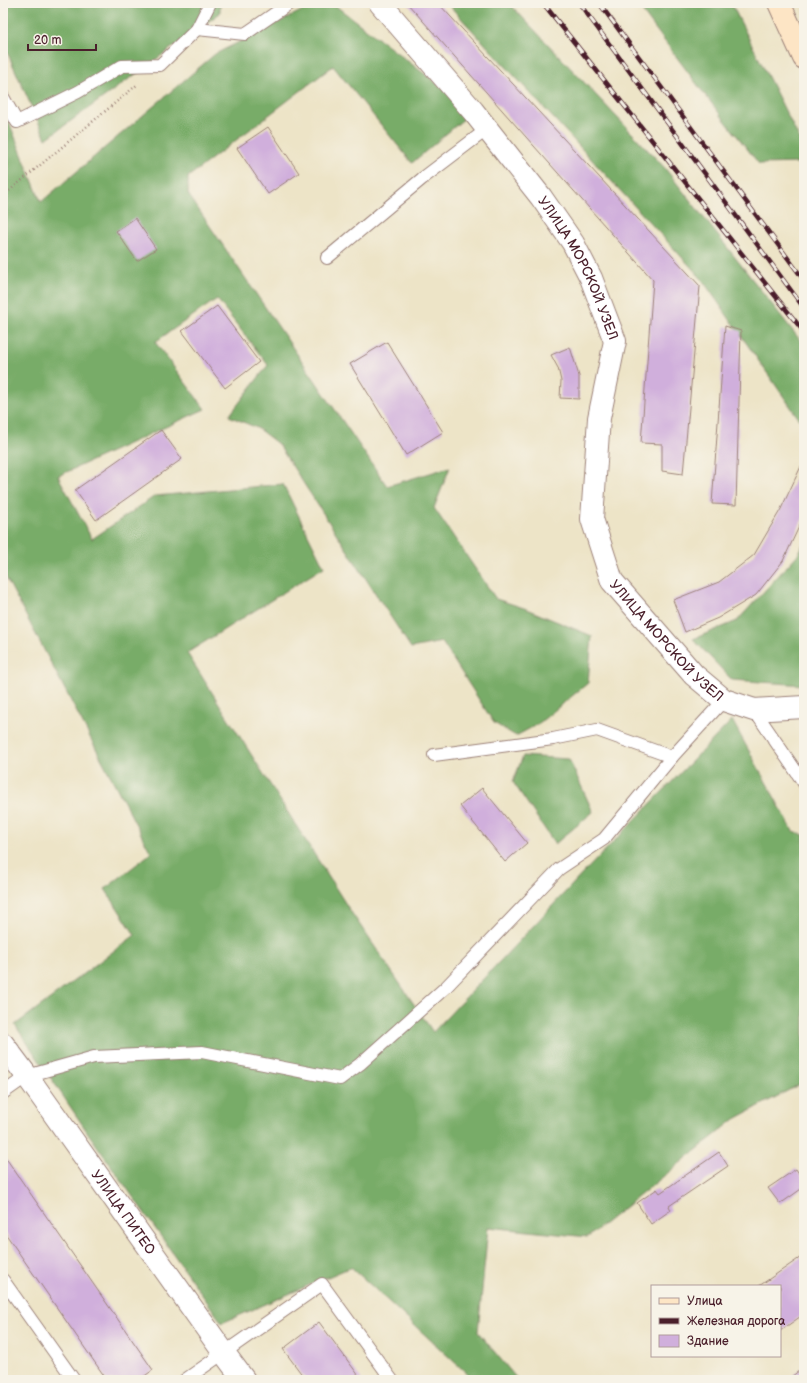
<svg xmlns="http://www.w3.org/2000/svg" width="807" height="1383" font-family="'Balsamiq Sans',sans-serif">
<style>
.forest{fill:#78ac68;stroke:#61664a}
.building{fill:#d0afdc}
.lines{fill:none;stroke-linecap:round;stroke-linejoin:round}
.lane-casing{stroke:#9c8279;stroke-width:14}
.street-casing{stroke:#9c8279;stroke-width:24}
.secondary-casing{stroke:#9c8279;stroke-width:24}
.path{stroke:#9c8279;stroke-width:2.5;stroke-dasharray:1 3;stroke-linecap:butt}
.lane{stroke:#fff;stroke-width:12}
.street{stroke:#fff;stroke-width:22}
.secondary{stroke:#fde5c5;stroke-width:22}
.rail-casing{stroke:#4a1f2b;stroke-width:4.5}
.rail{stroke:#f7f3e8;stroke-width:3;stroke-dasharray:9;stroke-linecap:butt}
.labels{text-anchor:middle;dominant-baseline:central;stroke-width:3;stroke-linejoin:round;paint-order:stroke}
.street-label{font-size:14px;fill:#4a1f2b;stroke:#f7f3e8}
</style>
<rect width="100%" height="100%" fill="#f7f3e8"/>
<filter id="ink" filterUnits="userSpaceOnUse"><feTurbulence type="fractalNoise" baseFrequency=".025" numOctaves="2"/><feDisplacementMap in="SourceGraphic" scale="8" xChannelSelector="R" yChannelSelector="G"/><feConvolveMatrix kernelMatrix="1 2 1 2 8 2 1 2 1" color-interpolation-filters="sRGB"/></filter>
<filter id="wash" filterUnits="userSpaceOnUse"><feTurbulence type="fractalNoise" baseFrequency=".012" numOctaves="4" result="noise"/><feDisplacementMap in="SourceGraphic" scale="16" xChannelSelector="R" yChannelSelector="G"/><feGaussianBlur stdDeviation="0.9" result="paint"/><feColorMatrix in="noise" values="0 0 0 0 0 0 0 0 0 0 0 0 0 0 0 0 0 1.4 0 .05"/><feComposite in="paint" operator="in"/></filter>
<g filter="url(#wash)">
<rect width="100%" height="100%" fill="#ede4c7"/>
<g class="forest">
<polygon points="3,3 220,3 220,13 46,139 3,43"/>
<polygon points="317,3 332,3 473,111 412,163 333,66 188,177 188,194 387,486 450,467 434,508 496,599 524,608 592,636 588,683 538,724 516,736 494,723 442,642 411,648 278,444 257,428 229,416 268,365 217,299 155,342 205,409 58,476 92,539 155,496 283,484 324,567 187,653 349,909 433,1032 587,869 732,720 793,831 804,835 804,1082 735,1119 588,1237 488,1227 478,1332 518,1380 474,1380 351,1267 222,1323 90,1136 15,1025 135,935 105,889 151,853 3,572 3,107 41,202 215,54"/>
<polygon points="447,3 509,3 664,167 804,345 804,426 701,278"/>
<polygon points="636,3 731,3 804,148 804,163 759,164 702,91"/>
<polygon points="804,542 804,685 732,680 693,639 737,621 799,553"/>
<polygon points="523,756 569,759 593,812 555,844 513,782"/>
</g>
<g id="blocks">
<g class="building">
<polygon points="407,3 438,3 700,286 683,474 662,471 662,444 641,443 653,280"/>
<polygon points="268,127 299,173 268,194 237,148"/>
<polygon points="135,218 156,249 137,261 116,231"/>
<polygon points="217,306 259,362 225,388 182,331"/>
<polygon points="725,326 741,331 736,505 712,504"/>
<polygon points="387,342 443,432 406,455 350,364"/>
<polygon points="570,347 579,376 579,399 560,398 561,381 558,368 551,355"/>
<polygon points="161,430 182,459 96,520 75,490"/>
<polygon points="804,460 804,516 783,561 756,595 718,618 685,632 673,600 719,582 754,555 781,509"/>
<polygon points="482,788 527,843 505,862 460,806"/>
<polygon points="719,1152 728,1166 669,1206 671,1210 651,1224 637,1203 657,1189 660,1193"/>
<polygon points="3,1154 153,1370 139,1380 107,1380 3,1230"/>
<polygon points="796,1169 804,1181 804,1187 780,1204 768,1188"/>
<polygon points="804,1255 804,1314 780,1331 780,1286 759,1286"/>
<polygon points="319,1322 362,1380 306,1380 283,1349"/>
<polygon points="804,1367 804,1380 787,1380"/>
</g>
</g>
</g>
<g filter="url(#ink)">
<use href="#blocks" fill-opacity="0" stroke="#9c8279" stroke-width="1"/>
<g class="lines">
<g class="lane-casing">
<g id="lane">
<polyline points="197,29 245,34 290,3"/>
<polyline points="3,97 17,122 78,92 122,66 160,65 197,29 210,3"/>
<polyline points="327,258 423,178 486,130"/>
<polyline points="754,710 804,783"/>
<polyline points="434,755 553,739 597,730 672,757 724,700"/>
<polyline points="3,1093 27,1076 94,1057 202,1052 340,1079 360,1064 446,987 559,869 604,839 672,757"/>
<polyline points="3,1280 74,1380"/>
<polyline points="185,1380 322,1284 392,1380"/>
</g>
</g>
<g class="street-casing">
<g id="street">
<path id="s1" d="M380,3l93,108 68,86 32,46 18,35 24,63 -16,77 -7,101 20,62 82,94 30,25 30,10 50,-3"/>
<path id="s2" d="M3,1044l24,32 197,277 20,27"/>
</g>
</g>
<g class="secondary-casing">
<polyline id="secondary" points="779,3 804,58"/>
</g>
<polyline class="path" points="3,196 138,84"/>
<use href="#lane" class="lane"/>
<use href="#street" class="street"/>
<use href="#secondary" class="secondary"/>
<g class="rail-casing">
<g id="rail">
<polyline points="543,3 804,332"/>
<polyline points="579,3 804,308"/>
<polyline points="599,3 804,280"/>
</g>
</g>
<use href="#rail" class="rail"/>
</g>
</g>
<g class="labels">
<g class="street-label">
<text stroke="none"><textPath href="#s1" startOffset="333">УЛИЦА МОРСКОЙ УЗЕЛ</textPath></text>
<text stroke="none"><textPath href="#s1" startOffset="741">УЛИЦА МОРСКОЙ УЗЕЛ</textPath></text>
<text stroke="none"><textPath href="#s2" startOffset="207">УЛИЦА ПИТЕО</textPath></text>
</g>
</g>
<rect width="807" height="1383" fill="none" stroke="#f7f3e8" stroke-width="16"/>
<rect x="651" y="1285" width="130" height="72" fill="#f7f3e8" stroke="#b29e9c"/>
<rect x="659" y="1298" width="20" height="6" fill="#fde5c5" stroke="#b29e9c"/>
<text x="687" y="1305" font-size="12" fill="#4a1f2b">Улица</text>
<rect x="659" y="1318" width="20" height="6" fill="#4a1f2b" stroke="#b29e9c"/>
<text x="687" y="1325" font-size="12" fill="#4a1f2b">Железная дорога</text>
<rect x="659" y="1335" width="20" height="12" fill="#d0afdc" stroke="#b29e9c"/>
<text x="687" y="1345" font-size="12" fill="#4a1f2b">Здание</text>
<path d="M28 44v6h68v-6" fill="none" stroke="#4a1f2b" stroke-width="2"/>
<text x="34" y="44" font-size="12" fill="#4a1f2b" stroke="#f7f3e8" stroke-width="3" paint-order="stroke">20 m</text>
</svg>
